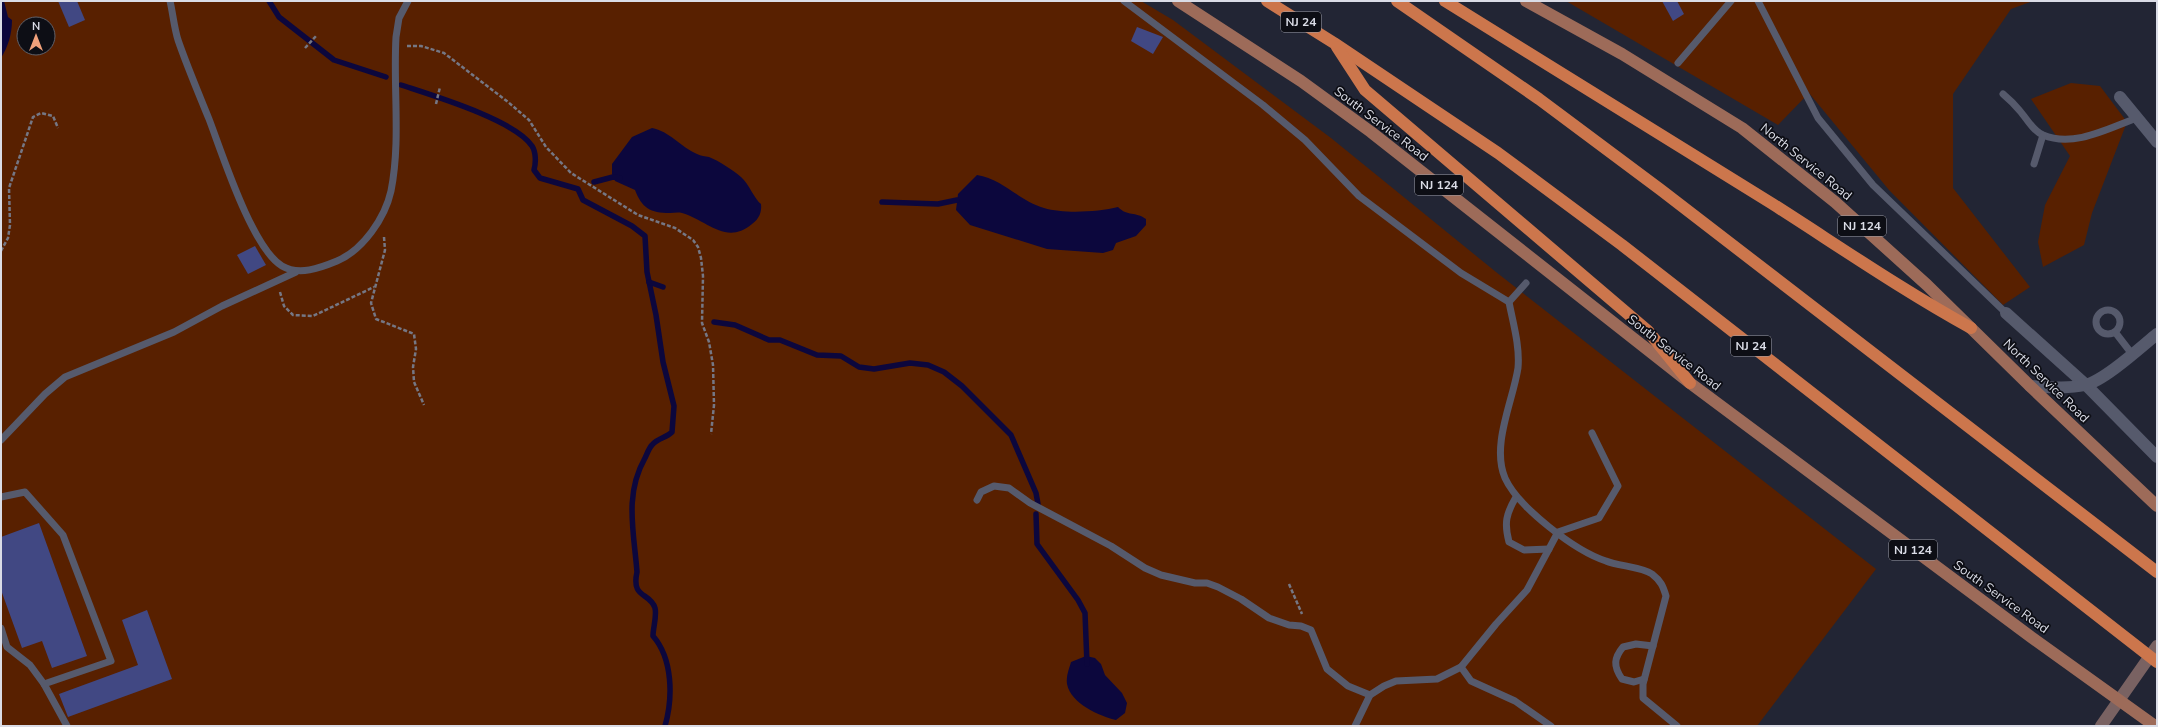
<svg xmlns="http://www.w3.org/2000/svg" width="2158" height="727" font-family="'Nunito Sans',sans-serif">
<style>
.green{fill:#582000;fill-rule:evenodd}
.water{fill:#0c073d}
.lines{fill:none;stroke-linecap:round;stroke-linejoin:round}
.stream{stroke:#0c073d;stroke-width:5.5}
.building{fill:#414883}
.path{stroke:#757784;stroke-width:2.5;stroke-dasharray:4 2;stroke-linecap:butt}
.lane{stroke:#565a6c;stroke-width:7}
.street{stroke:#565a6c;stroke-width:12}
.secondary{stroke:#796262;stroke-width:12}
.primary{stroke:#9d6b59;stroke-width:12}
.highway{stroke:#cc764c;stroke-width:12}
.labels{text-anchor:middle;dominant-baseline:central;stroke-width:3.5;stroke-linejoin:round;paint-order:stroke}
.shield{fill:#0d0e15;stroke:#9c9ea7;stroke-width:1}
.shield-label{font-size:12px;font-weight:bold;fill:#dadce6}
.street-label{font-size:13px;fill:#dadce6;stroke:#0d0e15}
</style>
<rect width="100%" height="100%" fill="#222534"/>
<g class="green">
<path d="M1,1h1140l32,19 158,118 165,134 380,297 -119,157h-1756zM24,24h24v24h-24z"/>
<polygon points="1566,1 2033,1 2011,9 1953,94 1953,188 2030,287 2003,305 1889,190 1809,93 1778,125"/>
<polygon points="2071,83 2100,86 2127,122 2092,213 2084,245 2043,267 2038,242 2045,205 2070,156 2031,99"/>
</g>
<g class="water">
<path d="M1,1h3l4,16 4,3c0,14 -4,27 -11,38z"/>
<path d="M652,128c17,3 29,19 45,26 4,2 8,2 12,3 10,4 24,13 32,20 8,7 14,23 20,27 1,8 -2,15 -9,20 -26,22 -45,-4 -70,-11 -4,-1 -8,0 -12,0 -20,0 -28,-5 -35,-23l-20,-9 -3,-7v-10l20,-27z"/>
<path d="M977,175c26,4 42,26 67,33 20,6 54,4 74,-1 10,10 17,4 28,12v6l-10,11 -20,7 -3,7 -10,3 -56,-4 -77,-24 -14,-15 2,-16z"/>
<path d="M1086,656l9,2 6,6 4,11 17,18 5,10 -2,10 -9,7c-16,-4 -45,-16 -49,-36 -1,-8 2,-15 4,-22z"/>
</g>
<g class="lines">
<g class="stream">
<polyline points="269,1 279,17 334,60 386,77"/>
<path d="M401,85c30,10 114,35 131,61 4,6 4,17 2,24l6,8 38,11 5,11 49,26 13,10 2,36 9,43 7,47 11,44 -2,26c-6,6 -14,6 -20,13 -3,3 -5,9 -7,13 -21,37 -11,74 -8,114 -6,27 13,20 18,36 2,8 -2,20 -2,28 20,23 20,62 12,90"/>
<polyline points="594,182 613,177 620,178"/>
<polyline points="882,202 938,204 957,200"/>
<polyline points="649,282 663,287"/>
<polyline points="714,322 735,325 769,340 780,340 817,355 841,356 859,367 874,369 910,363 928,365 944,372 962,386 1011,435 1036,493 1038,504"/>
<polyline points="1036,514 1037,544 1078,600 1085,613 1087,664"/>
</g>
</g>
<g class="building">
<polygon points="58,1 77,1 85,20 69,27"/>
<polygon points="1662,1 1677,1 1684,14 1673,21"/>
<polygon points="1137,27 1163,37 1153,54 1131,41"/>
<polygon points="255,246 266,265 248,274 237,255"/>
<polygon points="39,523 87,656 52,668 42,641 22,648 1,590 1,537"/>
<polygon points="147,610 172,679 68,717 59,694 138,665 122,620"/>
</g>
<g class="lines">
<g class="path">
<polyline points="407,46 421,46 444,53 508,102 529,120 546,147 571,173 638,215 675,228 693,240 698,247 701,258 703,276 702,323 709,342 713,365 714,405 711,434"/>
<polyline points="305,48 317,35"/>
<polyline points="436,104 440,87"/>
<polyline points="384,237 385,250 371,303 376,319 414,334 416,349 413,367 414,382 424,405"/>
<polyline points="1,251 8,238 10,225 9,188 33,117 41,113 53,116 58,128"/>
<polyline points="280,292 284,306 293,315 313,316 374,287"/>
<polyline points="1289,584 1302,614"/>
</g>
<g class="lane">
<path d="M170,1c3,13 4,26 8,39 9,26 20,52 31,79 13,34 43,129 73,147 17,10 38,2 55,-5 26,-11 48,-43 54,-70 10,-50 2,-103 5,-154l3,-19 9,-17"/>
<polyline points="1124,1 1263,105 1305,140 1359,196 1461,273 1509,302 1526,283"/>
<polyline points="1758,1 1818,118 1873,185 2006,313"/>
<polyline points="1678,63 1731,1"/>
<path d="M2003,94c6,5 12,11 17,17 7,8 13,20 23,24 31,13 66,-7 94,-17"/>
<polyline points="2034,164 2043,135"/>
<path d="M1509,302c4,21 11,44 9,66 -5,33 -27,77 -13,110 13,29 70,73 101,83 12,5 36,6 46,13 9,7 11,12 14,22l-23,88v14l34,28"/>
<circle cx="2108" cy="322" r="12"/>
<polyline points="2115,332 2132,354"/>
<polyline points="1,440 45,394 65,377 174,332 222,306 296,272"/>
<polyline points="1,497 25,492 63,535 111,661 44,684"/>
<path d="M1516,497c-10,17 -12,26 -7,45l15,8 25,-1"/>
<polyline points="977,500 981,492 994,486 1009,488 1030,503 1111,546 1145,568 1161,575 1195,583 1207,583 1218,587 1241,599 1269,618 1289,625 1301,626 1311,630 1327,669 1348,686 1370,695"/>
<polyline points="1,628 7,647 30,665 44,684 67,726"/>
<path d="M1644,679l-10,3 -12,-3c-9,-13 -8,-21 1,-32l13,-3 17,2"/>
<polyline points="1355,726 1370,695 1384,686 1396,681 1437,679 1461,667"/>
<polyline points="1551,726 1515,701 1471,681 1461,667 1496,624 1527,590 1558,532 1599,518 1618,486 1592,433"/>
</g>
<g class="street">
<polyline points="2120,97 2157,142"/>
<polyline points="2006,313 2086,385 2157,457"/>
<path d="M2030,386c18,1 37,3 55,-1 19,-4 56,-38 72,-51"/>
</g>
<polyline class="secondary" points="2101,726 2157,646"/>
<g class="primary">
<polyline points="1178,1 1301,81 1371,132 1690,383 2031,637 2155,726"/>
<polyline points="1526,1 1622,54 1742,128 1835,202 1927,285 2030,386 2157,506"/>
</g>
<g class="highway">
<polyline points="1267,1 1334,43 1498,153 1622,245 2157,662"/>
<polyline points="1397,1 1539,99 1661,190 2157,572"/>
<path d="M1445,1c109,67 218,134 326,202 66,42 131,87 200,125"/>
<polyline points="1337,47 1365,90 1648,331 1690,383"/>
</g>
</g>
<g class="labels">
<g class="shield">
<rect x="1281" y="12" width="40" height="20" rx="3"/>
<rect x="1415" y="175" width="48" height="20" rx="3"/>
<rect x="1838" y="216" width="48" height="20" rx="3"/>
<rect x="1731" y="336" width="40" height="20" rx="3"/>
<rect x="1889" y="540" width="48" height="20" rx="3"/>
</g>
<g class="shield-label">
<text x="1301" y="22">NJ 24</text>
<text x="1439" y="185">NJ 124</text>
<text x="1862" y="226">NJ 124</text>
<text x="1751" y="346">NJ 24</text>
<text x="1913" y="550">NJ 124</text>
</g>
<g class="street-label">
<text transform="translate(1381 124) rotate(37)">South Service Road</text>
<text transform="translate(1806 162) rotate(39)">North Service Road</text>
<text transform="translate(1674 353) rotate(38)">South Service Road</text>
<text transform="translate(2046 381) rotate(44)">North Service Road</text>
<text transform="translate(2001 597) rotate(36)">South Service Road</text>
</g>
</g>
<rect width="2158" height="727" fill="none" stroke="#dadce6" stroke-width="4"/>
<g transform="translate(36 36)"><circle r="19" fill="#0d0e15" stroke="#5f6069"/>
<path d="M0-3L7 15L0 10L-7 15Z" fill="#f1a17b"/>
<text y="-6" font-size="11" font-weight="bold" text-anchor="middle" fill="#dadce6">N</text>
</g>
</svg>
